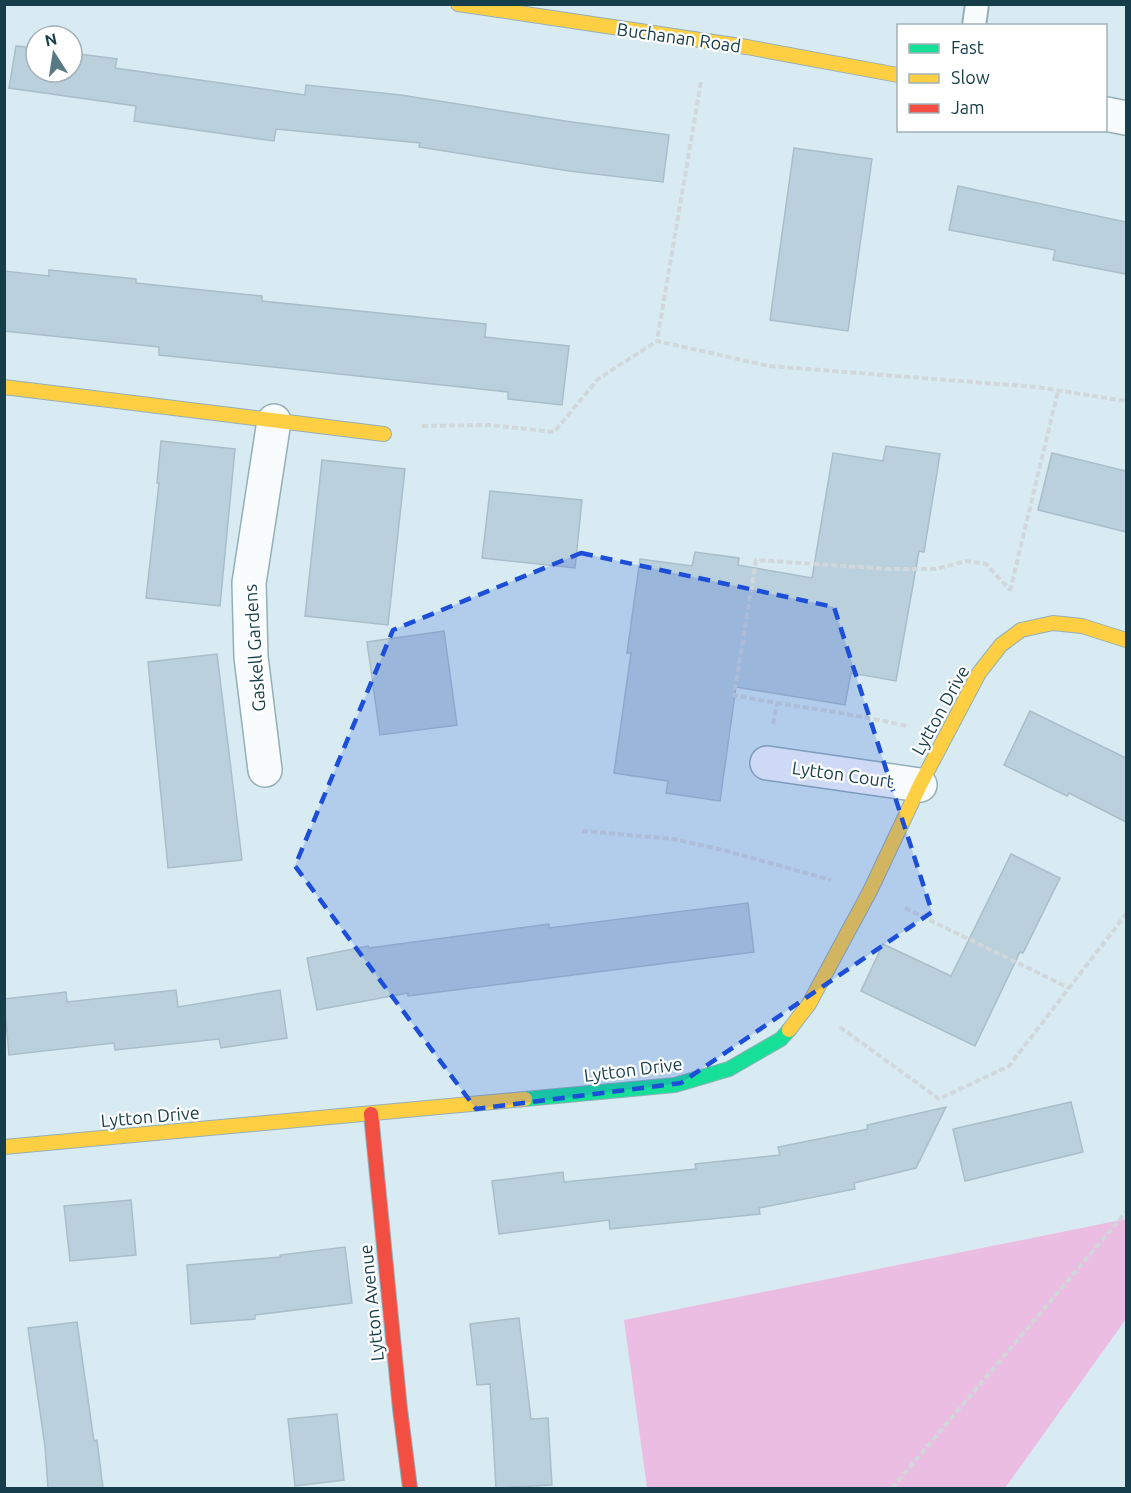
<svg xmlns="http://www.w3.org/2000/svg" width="1131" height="1493" font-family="Ubuntu,sans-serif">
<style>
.green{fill:#ebbde3}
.building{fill:#bad0dc;stroke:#a9beca;stroke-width:1.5}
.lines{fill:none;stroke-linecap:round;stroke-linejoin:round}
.lane-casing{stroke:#94afb8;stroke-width:26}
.street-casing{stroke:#94afb8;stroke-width:36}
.fast-casing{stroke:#94afb8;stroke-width:16}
.slow-casing{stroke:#94afb8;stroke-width:16}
.jam-casing{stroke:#94afb8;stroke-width:16}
.path{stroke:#d1d7da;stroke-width:4;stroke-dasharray:6 3;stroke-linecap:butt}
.lane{stroke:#f9fcfd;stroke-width:22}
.street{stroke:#f9fcfd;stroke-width:33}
.fast{stroke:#16e098;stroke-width:14}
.slow{stroke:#ffcf43;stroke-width:14}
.jam{stroke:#f24e42;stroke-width:14}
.marked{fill:#1d4ed8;fill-opacity:0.2;stroke:#1d4ed8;stroke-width:4.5;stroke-dasharray:12 8;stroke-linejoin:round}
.labels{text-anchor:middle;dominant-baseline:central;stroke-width:4.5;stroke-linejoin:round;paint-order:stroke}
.street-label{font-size:18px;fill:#153d4a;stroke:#fff}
</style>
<rect width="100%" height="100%" fill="#d8ebf2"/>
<polygon class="green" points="1126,1219 1126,1319 1005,1488 647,1488 624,1320"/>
<g class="building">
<polygon points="16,46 36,48 36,72 72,72 72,53 117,59 115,68 305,95 306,85 401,95 565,121 669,135 663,182 569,171 419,147 420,143 276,129 274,141 134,121 136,106 9,88"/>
<polygon points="794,148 872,159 848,331 770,320"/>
<polygon points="958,186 1126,222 1126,274 1053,260 1055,250 949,230"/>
<polygon points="49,270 136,279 136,283 262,296 262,301 486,324 485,337 569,346 562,405 508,399 508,392 159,355 159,347 4,331 4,271 49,276"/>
<polygon points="161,441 235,449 220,606 146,598 159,483 157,483"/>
<polygon points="886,446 940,454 924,552 919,551 896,681 851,673 845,705 736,687 720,801 666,793 668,781 614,773 631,653 627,653 640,559 692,566 695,552 739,558 738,565 812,578 833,453 883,461"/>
<polygon points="1052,453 1126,471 1126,532 1038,510"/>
<polygon points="322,460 405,469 388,625 305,616"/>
<polygon points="490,491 582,500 575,568 482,558"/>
<polygon points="444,631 457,725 380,735 367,642"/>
<polygon points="217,654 242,860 168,868 148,662"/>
<polygon points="1030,711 1126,758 1126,822 1069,793 1067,796 1004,765"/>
<polygon points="1011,854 1060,878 1023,953 1020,952 975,1046 861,991 883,944 951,976"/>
<polygon points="748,903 754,952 408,996 408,993 317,1010 307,958 368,946 369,948 549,924 549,928"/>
<polygon points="176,990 178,1007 280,990 287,1038 221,1048 219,1039 115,1050 114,1043 9,1055 4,999 66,992 67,1002"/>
<polygon points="1071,1102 1083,1152 965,1181 953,1129"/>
<polygon points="946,1107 916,1168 854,1183 855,1189 759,1208 760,1214 610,1229 609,1220 499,1234 492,1181 563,1172 564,1182 696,1169 695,1164 780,1155 778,1147 868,1129 867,1125"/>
<polygon points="131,1200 136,1255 70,1261 64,1206"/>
<polygon points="345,1247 352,1303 255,1315 255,1319 191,1324 187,1265 281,1257 280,1255"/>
<polygon points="519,1318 531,1419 548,1418 552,1485 496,1488 490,1384 477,1385 470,1324"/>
<polygon points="77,1322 94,1441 97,1440 103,1488 48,1488 45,1447 28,1328"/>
<polygon points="337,1414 344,1480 295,1486 288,1419"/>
</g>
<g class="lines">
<g class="lane-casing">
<polyline id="lane" points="974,26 977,4"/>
</g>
<g class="street-casing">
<g id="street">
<polyline points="1106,114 1126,118"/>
<polyline points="767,763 920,785"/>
<polyline points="265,770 251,657 249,583 274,421"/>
</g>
</g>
<g class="fast-casing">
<polyline id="fast" points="525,1099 675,1085 729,1069 781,1039 789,1030"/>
</g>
<g class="slow-casing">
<g id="slow">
<polyline points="458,4 747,47 898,75"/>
<polyline points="4,387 384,434"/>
<polyline points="789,1030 809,1004 870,891 920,785 979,673 1001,645 1021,630 1053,623 1082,626 1126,640"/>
<polyline points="4,1147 525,1099"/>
</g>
</g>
<g class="jam-casing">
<polyline id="jam" points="371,1114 400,1409 410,1488"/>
</g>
<g class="path">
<polyline points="701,82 657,341 769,366 1036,387 1126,401"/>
<polyline points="422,426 490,425 554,432 598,379 657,341"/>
<polyline points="1010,591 1058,391"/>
<polyline points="773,724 777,704"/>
<path d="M906,726c-57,-14 -115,-19 -172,-31l22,-135 134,9h46l30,-8 20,3 24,26"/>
<polyline points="582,831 673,839 727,851 831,880"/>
<polyline points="905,908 1069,988"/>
<polyline points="840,1027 939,1099 1009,1066 1126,914"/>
<polyline points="892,1488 1126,1212"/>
</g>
<use href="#lane" class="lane"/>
<use href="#street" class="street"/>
<use href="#fast" class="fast"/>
<use href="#slow" class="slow"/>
<use href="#jam" class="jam"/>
</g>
<path class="marked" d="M581,553l253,54 98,305 -251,171 -205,26 -181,-243 98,-236z"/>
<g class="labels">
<g class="street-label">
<text transform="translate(679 37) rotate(8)">Buchanan Road</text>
<text transform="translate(254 648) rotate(-94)">Gaskell Gardens</text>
<text transform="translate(940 710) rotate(-61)">Lytton Drive</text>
<text transform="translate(843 774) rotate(8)">Lytton Court</text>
<text transform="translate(633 1069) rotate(-7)">Lytton Drive</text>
<text transform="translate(150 1116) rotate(-5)">Lytton Drive</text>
<text transform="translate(371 1303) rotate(-96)">Lytton Avenue</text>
</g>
</g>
<rect width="1131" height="1493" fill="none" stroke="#153d4a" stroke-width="12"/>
<rect x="897" y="24" width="210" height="108" fill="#ffffff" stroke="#a1b1b7" stroke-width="1.5"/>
<rect x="909" y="44" width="30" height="9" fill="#16e098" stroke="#a1b1b7" stroke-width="1.5"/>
<text x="951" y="54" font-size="18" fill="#153d4a">Fast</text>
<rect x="909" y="74" width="30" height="9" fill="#ffcf43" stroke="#a1b1b7" stroke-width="1.5"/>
<text x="951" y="84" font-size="18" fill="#153d4a">Slow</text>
<rect x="909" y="104" width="30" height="9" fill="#f24e42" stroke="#a1b1b7" stroke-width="1.5"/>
<text x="951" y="114" font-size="18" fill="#153d4a">Jam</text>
<g transform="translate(54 54) rotate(348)"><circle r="28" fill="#ffffff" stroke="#a1b1b7" stroke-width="1.5"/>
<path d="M0-4.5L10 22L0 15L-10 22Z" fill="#597a85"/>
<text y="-9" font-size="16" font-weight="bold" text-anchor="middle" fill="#153d4a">N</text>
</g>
</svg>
